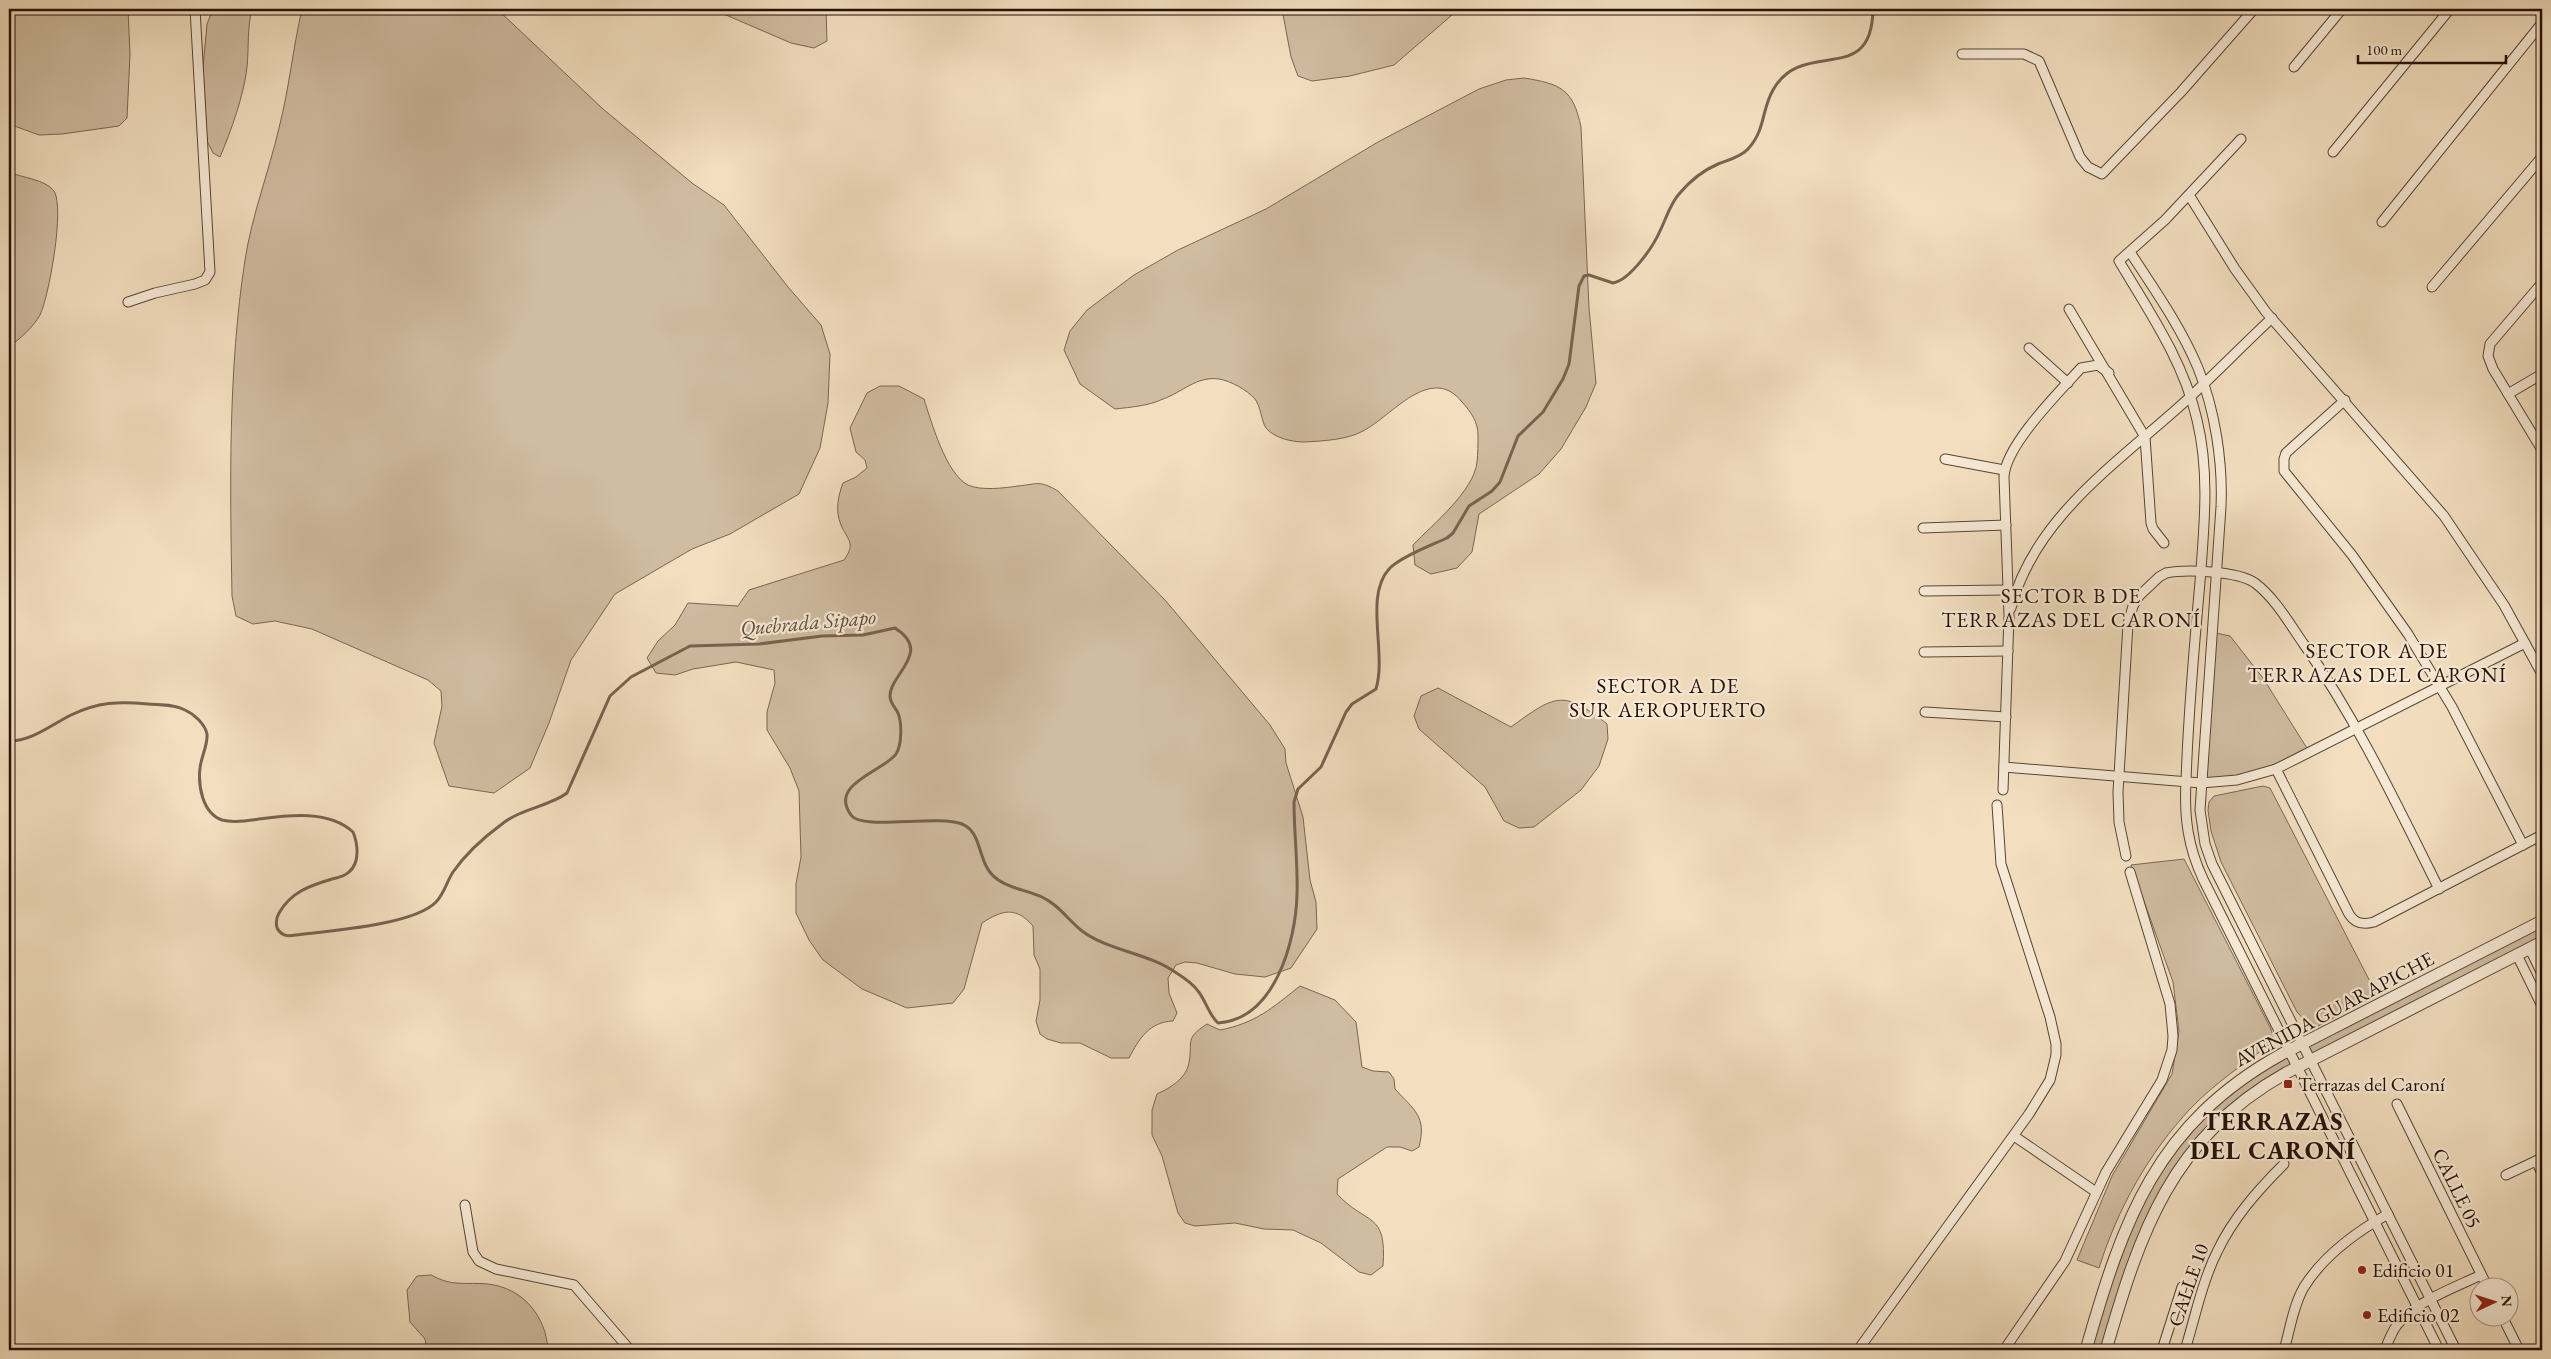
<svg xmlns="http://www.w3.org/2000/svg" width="2551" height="1359" font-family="'EB Garamond',serif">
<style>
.green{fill:#d0bca1;stroke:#7a6654}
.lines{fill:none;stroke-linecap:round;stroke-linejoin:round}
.stream{stroke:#776350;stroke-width:3}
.minor-casing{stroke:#584435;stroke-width:11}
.tertiary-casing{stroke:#584435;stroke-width:13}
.minor{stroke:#f7ead6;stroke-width:9}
.tertiary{stroke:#f7ead6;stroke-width:11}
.poi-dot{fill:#8f2418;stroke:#f7ead6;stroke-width:2}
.labels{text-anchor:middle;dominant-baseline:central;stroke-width:4.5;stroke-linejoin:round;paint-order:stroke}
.street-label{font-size:20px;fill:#251107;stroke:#f7ead6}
.poi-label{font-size:20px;fill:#251107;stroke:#f7ead6;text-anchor:start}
.neighbourhood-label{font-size:21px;letter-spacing:1px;fill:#251107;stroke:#f7ead6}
.water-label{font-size:21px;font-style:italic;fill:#624e3e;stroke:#f7ead6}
.district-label{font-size:25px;font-weight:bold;letter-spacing:1px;fill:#251107;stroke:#f7ead6}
</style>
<rect width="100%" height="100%" fill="#f3dfc0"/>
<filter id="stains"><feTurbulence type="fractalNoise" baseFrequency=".004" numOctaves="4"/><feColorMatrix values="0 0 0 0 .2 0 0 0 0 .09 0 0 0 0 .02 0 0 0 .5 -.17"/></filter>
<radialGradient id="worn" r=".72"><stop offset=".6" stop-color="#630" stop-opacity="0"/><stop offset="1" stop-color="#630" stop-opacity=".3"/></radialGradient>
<g class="green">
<polygon points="9,9 128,9 130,54 127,118 119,126 62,134 39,135 9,124"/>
<path d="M213,9h39c-5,19 -3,38 -5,58 -3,28 -16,64 -27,90l-7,-4 -6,-12 -4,-73 4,-44z"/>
<path d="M302,9h195l106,100 89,74 32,22 64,82 33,38 9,29 -2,49 -8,45 -21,46 -69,40 -38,15 -77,45 -44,66 -22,63 -19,45 -36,25 -45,-7 -15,-43 8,-37 -1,-15 -13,-11 -116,-51 -37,-8 -22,3 -17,-8 -4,-20c-2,-112 -4,-225 13,-336 7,-45 24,-89 34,-132 10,-39 14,-80 23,-119z"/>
<polygon points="712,9 826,9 827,41 814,48 791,43"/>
<polygon points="1282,9 1459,9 1394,65 1350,76 1312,81 1298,76 1291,57"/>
<path d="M1524,78c37,6 49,11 57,49l8,181 7,75 -10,24 -25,42 -22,25 -60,40 -7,38 -15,16 -26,6 -16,-9 -2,-20c20,-21 61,-54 64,-83 1,-9 1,-18 1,-27 0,-13 -7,-23 -16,-33 -31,-39 -70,14 -99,29 -16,9 -41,10 -59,11 -12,0 -30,-4 -38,-14 -5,-8 -5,-21 -11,-29 -8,-9 -24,-18 -36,-20 -23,-3 -36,13 -56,20 -15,7 -31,8 -48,10l-35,-25 -16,-34 6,-19 17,-21 47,-35 44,-25 88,-41 112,-67 101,-53 27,-9z"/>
<path d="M9,172c13,6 36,7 45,19 11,17 -5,105 -14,124 -6,11 -21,25 -31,32z"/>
<path d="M880,386h19l25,13c7,22 22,75 44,86 13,6 36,3 50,1 20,-2 21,-6 40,5l107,109 105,125 15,24 1,14 17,54 7,63 6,22 1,27 -26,39 -26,9 -30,-3 -38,-11 -12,-1 -9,3 -8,13 1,15 8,20 -4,8c-24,1 -34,18 -44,37h-18l-31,-15h-19l-14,-4 -7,-5 -4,-13 4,-21v-31l-6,-14 -1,-29c-17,-20 -31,-16 -51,-3l-18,66 -11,14 -46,5 -45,-19 -39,-29 -14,-20 -13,-27v-29l5,-27 -2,-66 -9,-23 -23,-38v-18l8,-29 -1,-13 -38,-8 -43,7 -18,6 -19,-2 -9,-15 11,-17 17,-16 13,-22 50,3 11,-16 95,-30c12,-17 4,-19 -3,-35 -6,-14 -3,-29 2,-42l13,-6 11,-9 -2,-8 -9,-8 -6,-24 17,-35z"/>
<polygon points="2211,632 2230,636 2263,678 2310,753 2276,769 2201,783"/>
<path d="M1438,688l73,39c44,-32 52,-38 96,-3l1,15 -9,27 -18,24 -47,37 -15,1 -15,-7 -19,-34 -66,-58 -5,-13 7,-20z"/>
<polygon points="2263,786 2270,788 2377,995 2318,1026 2305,1021 2297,1012 2221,862 2211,831 2208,810 2209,802 2214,796"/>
<path d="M2184,859l86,168 3,8 -1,8c-27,20 -57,40 -81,65 -43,46 -73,100 -92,160l-22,-8 35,-84 60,-102 7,-43 -6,-49 -42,-117z"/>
<polygon points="2542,921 2542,942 2311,1060 2303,1043"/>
<path d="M1300,986l35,14 21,22 6,45 11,4 16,1 5,7 1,10c19,21 32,27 24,58l-7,4 -12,-4h-13l-49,32 -1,15c30,32 50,17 46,72l-12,9 -12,-3 -38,-29 -28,-13 -29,-1 -29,-6 -40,3 -10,-3 -7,-10 -16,-57 -10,-21v-25l5,-16c13,-6 29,-15 32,-31 4,-22 -5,-24 18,-39l13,6c36,-7 52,-22 80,-44z"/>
<polygon points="2290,1050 2298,1067 2232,1111 2162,1195 2106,1350 2086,1350 2132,1210 2208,1108"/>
<path d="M431,1275c22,12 34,7 57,9 35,4 58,32 60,66h-121l-2,-11 -15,-17 -3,-32 10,-14z"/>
</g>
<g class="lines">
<path class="stream" d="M9,741c23,0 42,-16 62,-26 27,-13 48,-14 77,-11 12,1 26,0 37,6 9,4 20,14 22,24 1,11 -6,23 -7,34 -2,17 2,45 22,52 11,3 25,1 37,-1 31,-4 70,-9 94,13 5,12 7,31 -4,40 -4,4 -12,6 -17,7 -23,7 -41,13 -53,34 -3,5 -4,14 0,18 5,6 11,5 17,4 33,-4 118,-10 140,-33 8,-8 11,-21 17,-30 14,-20 30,-34 49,-48 18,-15 48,-18 65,-31l43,-97 21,-19 59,-31 69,-2 63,-8 41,-1 32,-7c38,24 -5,46 -5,68 0,7 5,11 8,17 4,10 4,32 -2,41 -12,17 -68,30 -45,61 11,16 86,-1 111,9 22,9 14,40 35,55 13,10 30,11 45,18 17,8 26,23 40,34 27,20 66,22 93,41 8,5 18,12 23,19 8,10 11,24 20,32 57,-4 78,-82 79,-129 1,-31 -3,-61 -3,-92l4,-13 23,-22 25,-55 6,-8 24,-15c11,-37 -12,-92 13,-120 11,-12 43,-24 58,-31l6,-5 16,-27 23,-15 8,-9 18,-46 25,-24 20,-33 6,-15 10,-78 5,-10 5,-1 24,8c17,-3 40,-36 47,-52 6,-12 10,-27 19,-37 10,-12 25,-24 39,-30 10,-4 23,-7 30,-15 18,-20 13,-38 25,-59 30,-54 99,-1 100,-81"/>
<g class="minor-casing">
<g id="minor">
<polyline points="1962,54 2024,54 2039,61 2080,157 2088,167 2102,174 2181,92 2254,9"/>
<polyline points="2294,67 2342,9"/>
<path d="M2241,139l-76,81 -46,41c30,50 65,101 78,159 13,53 7,108 3,162 -6,66 -12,133 -14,200 -2,35 2,65 17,97l236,471"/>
<polyline points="2333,152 2450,9"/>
<polyline points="2189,195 2235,269 2266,312 2444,516 2504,605 2542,674"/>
<polyline points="2382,222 2542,23"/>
<path d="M2130,252c24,37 51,75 68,116 17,42 25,94 23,139l-21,303 5,34 7,20 244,486"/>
<polyline points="2542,283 2490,344 2488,356 2493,369 2542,450"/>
<polyline points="2432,287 2542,157"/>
<polyline points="128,302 155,293 195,284 205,280 210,272 195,9"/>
<polyline points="2069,309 2145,437 2151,523 2153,529 2164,543"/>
<polyline points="2029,348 2068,383"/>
<polyline points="2508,394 2542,374"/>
<polyline points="2345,400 2286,453 2284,459 2284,471 2352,555 2408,634 2452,707 2523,845"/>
<polyline points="1945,459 2004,470"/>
<polyline points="1923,528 2006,525"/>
<polyline points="1924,591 2008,590"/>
<path d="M2011,608c24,-93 112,-149 179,-211 28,-26 54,-53 82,-79"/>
<polyline points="1924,652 2008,651"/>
<polyline points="1925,712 2006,717"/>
<polyline points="2004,767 2201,783 2237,780 2276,769 2525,643"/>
<path d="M2276,769l73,145c6,10 14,11 25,8l168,-87"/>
<path d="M2003,790l6,-174 -5,-139c1,-31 55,-85 77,-109l17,-3 11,8"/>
<path d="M2126,856l-7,-34 -1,-30 10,-168 5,-18 6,-10 20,-19 7,-4c20,-4 72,-2 89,10 20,15 34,40 48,60 54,77 94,162 136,246"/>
<polyline points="2530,949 2542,974"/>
<polyline points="2517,955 2542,1006"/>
<polyline points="2397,1104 2487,1286"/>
<polyline points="2014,1136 2096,1192"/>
<polyline points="2536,1161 2542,1173"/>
<polyline points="2506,1175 2542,1158"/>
<polyline points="465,1205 473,1252 479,1261 496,1269 574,1285 630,1350"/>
<polyline points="2502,1316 2519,1350"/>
<polyline points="1858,1350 2029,1114 2050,1080 2056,1055 2056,1044 2050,1017 2001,864 1997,805"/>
<polyline points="2004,1350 2065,1261 2106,1172 2162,1080 2172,1050 2173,1036 2170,1004 2130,872"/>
<polyline points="2162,1350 2182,1287"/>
<path d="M2185,1350c10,-32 17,-68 32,-98 16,-34 41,-62 67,-88"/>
<path d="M2284,1350c6,-20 9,-44 20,-63 20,-32 52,-55 84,-73"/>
<path d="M2385,1350c3,-8 6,-17 12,-25 19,-24 57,-37 84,-50"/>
</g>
</g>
<g class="tertiary-casing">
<g id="tertiary">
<path d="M2086,1350c37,-130 70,-226 196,-296l260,-133"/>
<path d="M2106,1350c34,-118 65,-212 180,-277l256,-131"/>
</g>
</g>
<use href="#minor" class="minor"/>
<use href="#tertiary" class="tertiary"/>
</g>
<g class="poi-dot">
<rect x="2283" y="1079" width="10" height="10" rx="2.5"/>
<circle cx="2362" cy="1270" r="5"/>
<circle cx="2367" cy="1315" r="5"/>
</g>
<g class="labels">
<g class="street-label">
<text transform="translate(2334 1009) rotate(-28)">AVENIDA GUARAPICHE</text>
<text transform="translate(2457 1188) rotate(64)">CALLE 05</text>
<text transform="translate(2188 1285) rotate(-71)">CALLE 10</text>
</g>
<g class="poi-label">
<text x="2298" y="1084">Terrazas del Caroní</text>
<text x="2372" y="1270">Edificio 01</text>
<text x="2377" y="1315">Edificio 02</text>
</g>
<g class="neighbourhood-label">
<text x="2071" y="595">SECTOR B DE<tspan x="2071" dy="24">TERRAZAS DEL CARONÍ</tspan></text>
<text x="2377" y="650">SECTOR A DE<tspan x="2377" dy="24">TERRAZAS DEL CARONÍ</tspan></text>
<text x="1668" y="685">SECTOR A DE<tspan x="1668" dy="24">SUR AEROPUERTO</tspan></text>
</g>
<g class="water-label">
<text transform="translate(808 622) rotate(-5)">Quebrada Sipapo</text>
</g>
<g class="district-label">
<text x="2273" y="1121">TERRAZAS<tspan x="2273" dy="29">DEL CARONÍ</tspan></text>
</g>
</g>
<rect width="2551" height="1359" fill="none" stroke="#f3dfc0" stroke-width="30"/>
<rect x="10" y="10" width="2531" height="1339" fill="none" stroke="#251107" stroke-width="2.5"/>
<rect x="15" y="15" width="2521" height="1329" fill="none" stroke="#251107"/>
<g transform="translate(2494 1302) rotate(86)"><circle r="24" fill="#f7ead6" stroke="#a39383"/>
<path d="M0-4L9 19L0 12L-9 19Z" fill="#8f2418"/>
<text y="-8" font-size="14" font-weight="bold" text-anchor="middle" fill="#251107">N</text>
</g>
<path d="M2358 55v8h148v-8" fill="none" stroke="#251107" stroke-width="2.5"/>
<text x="2366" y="55" font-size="15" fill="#251107" stroke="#f7ead6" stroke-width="4" paint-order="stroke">100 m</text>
<rect width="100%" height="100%" filter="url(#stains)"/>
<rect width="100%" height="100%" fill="url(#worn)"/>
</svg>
